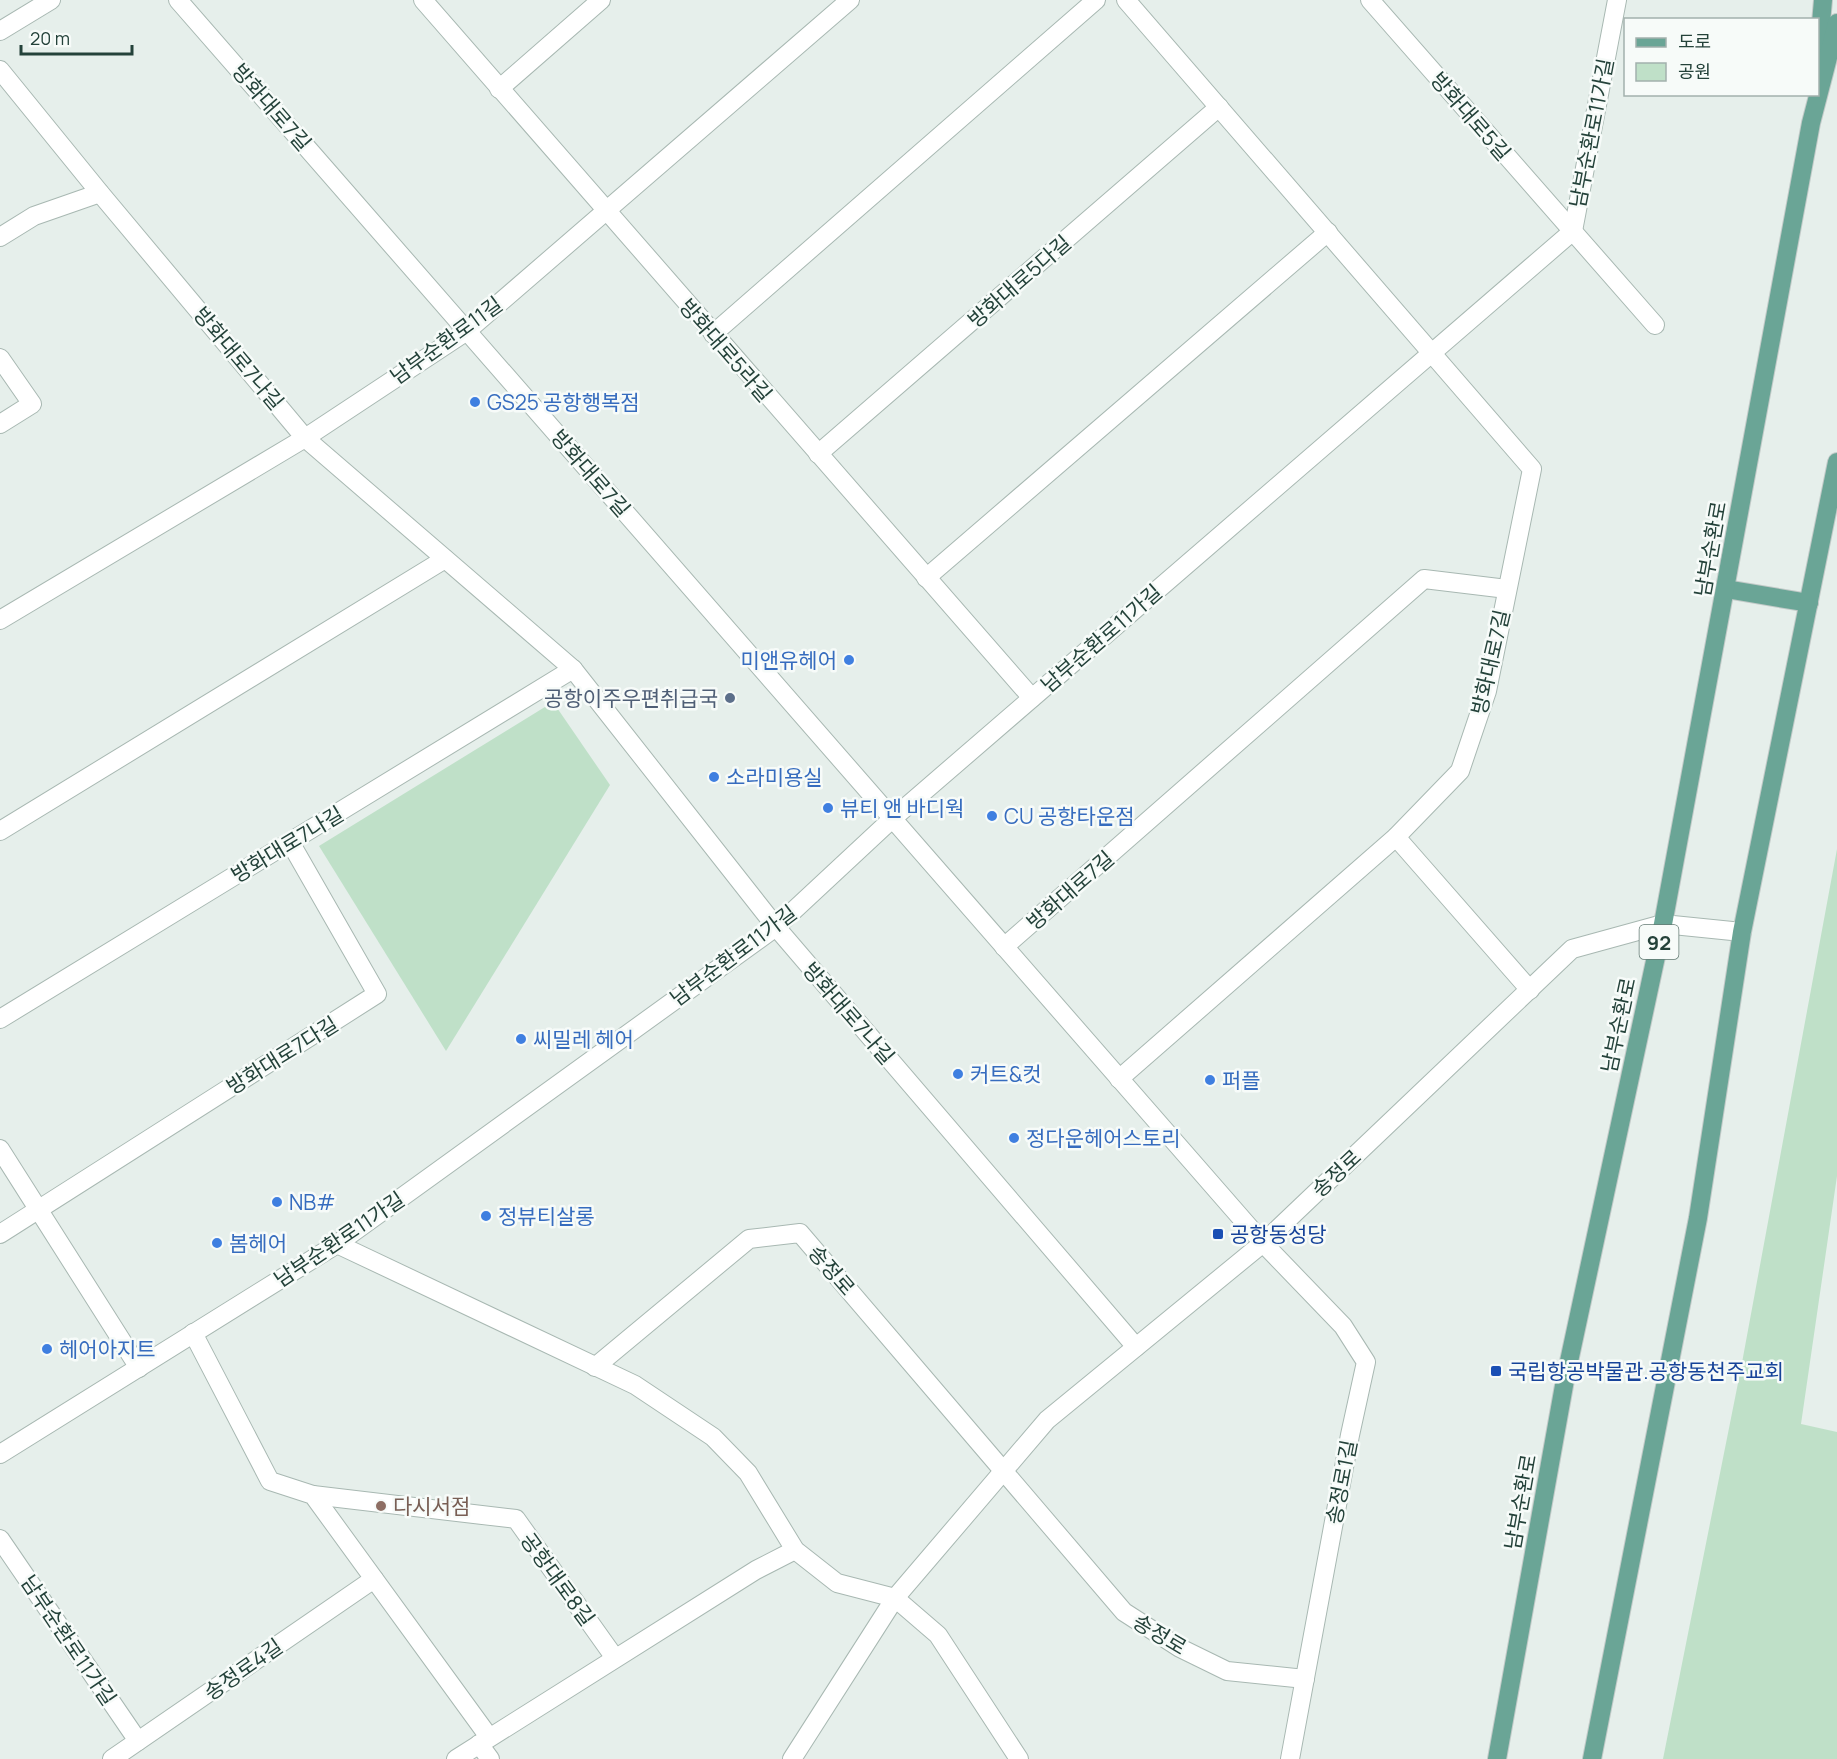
<svg xmlns="http://www.w3.org/2000/svg" width="1837" height="1759" font-family="Manrope,'Noto Sans KR',sans-serif">
<style>
.green{fill:#bfe0c8}
.lines{fill:none;stroke-linecap:round;stroke-linejoin:round}
.minor-casing{stroke:#a8b8b2;stroke-width:20}
.major-casing{stroke:#c2cac8;stroke-width:20}
.minor{stroke:#fff;stroke-width:18}
.major{stroke:#6aa596;stroke-width:18}
.shop-dot{fill:#3f7fe0;stroke:#f7fbf9;stroke-width:2}
.service-dot{fill:#5c6f8a;stroke:#f7fbf9;stroke-width:2}
.transit-dot{fill:#1a4fb4;stroke:#f7fbf9;stroke-width:2}
.education-dot{fill:#8d6e63;stroke:#f7fbf9;stroke-width:2}
.labels{text-anchor:middle;dominant-baseline:central;stroke-width:5;stroke-linejoin:round;paint-order:stroke}
.shield{fill:#f7fbf9;stroke:#637a73;stroke-width:1.5}
.shield-label{font-size:20px;font-weight:bold;fill:#24423a}
.street-label{font-size:21px;fill:#24423a;stroke:#f7fbf9}
.shop-label{font-size:21px;fill:#366cbe;stroke:#f7fbf9;text-anchor:start}
.service-label{font-size:21px;fill:#4e5e75;stroke:#f7fbf9;text-anchor:end}
.transit-label{font-size:21px;fill:#164399;stroke:#f7fbf9;text-anchor:start}
.education-label{font-size:21px;fill:#785e54;stroke:#f7fbf9;text-anchor:start}
</style>
<rect width="100%" height="100%" fill="#e6efeb"/>
<g class="green">
<polygon points="553,702 610,785 446,1051 319,846"/>
<polygon points="1837,849 1837,1176 1801,1424 1837,1432 1837,1759 1663,1759 1741,1368"/>
</g>
<g class="lines">
<g class="minor-casing">
<g id="minor">
<polyline points="178,0 1263,1243 1343,1326 1366,1362 1350,1435 1290,1759"/>
<polyline points="423,0 1032,698"/>
<polyline points="1370,0 1655,325"/>
<polyline points="0,31 51,0"/>
<polyline points="0,70 100,193 305,438 573,669 776,927 1136,1347"/>
<polyline points="499,89 601,0"/>
<polyline points="0,237 34,216 100,193"/>
<polyline points="713,334 1096,0"/>
<polyline points="0,358 32,404 0,424"/>
<polyline points="818,454 1219,107"/>
<polyline points="926,578 1328,232"/>
<polyline points="0,620 305,438 467,331 850,0"/>
<polyline points="0,831 445,559"/>
<polyline points="1396,837 1530,990"/>
<polyline points="1004,947 1424,579 1507,589"/>
<polyline points="0,1019 573,669"/>
<polyline points="1119,1079 1396,837 1460,771 1487,691 1532,469 1126,0"/>
<polyline points="0,1149 139,1368"/>
<polyline points="0,1234 377,994 290,842"/>
<polyline points="337,1244 635,1385 713,1437 748,1473 795,1550 837,1583 895,1598 938,1635 1019,1759"/>
<polyline points="193,1333 270,1481 313,1495 489,1737"/>
<polyline points="595,1367 749,1239 800,1233 1124,1612 1180,1648 1227,1671 1305,1679"/>
<polyline points="0,1454 337,1244 776,927 892,819 1573,231 1617,0"/>
<polyline points="313,1495 516,1519 615,1658"/>
<polyline points="0,1539 138,1741"/>
<polyline points="479,1744 490,1759"/>
<polyline points="112,1759 374,1579"/>
<polyline points="456,1759 756,1570 795,1550"/>
<polyline points="792,1759 895,1598 1047,1420 1263,1243 1572,949 1663,924 1742,932"/>
</g>
</g>
<g class="major-casing">
<g id="major">
<polyline points="1818,58 1823,0"/>
<polyline points="1726,589 1809,603"/>
<polyline points="1497,1759 1565,1380 1663,924 1811,123 1837,23"/>
<polyline points="1592,1759 1698,1218 1742,932 1837,462"/>
</g>
</g>
<use href="#minor" class="minor"/>
<use href="#major" class="major"/>
</g>
<g class="shop-dot">
<circle cx="475" cy="402" r="6"/>
<circle cx="849" cy="660" r="6"/>
<circle cx="714" cy="777" r="6"/>
<circle cx="828" cy="808" r="6"/>
<circle cx="992" cy="816" r="6"/>
<circle cx="521" cy="1039" r="6"/>
<circle cx="958" cy="1074" r="6"/>
<circle cx="1210" cy="1080" r="6"/>
<circle cx="1014" cy="1138" r="6"/>
<circle cx="277" cy="1202" r="6"/>
<circle cx="486" cy="1216" r="6"/>
<circle cx="217" cy="1243" r="6"/>
<circle cx="47" cy="1349" r="6"/>
</g>
<circle class="service-dot" cx="730" cy="698" r="6"/>
<g class="transit-dot">
<rect x="1212" y="1228" width="12" height="12" rx="3"/>
<rect x="1490" y="1365" width="12" height="12" rx="3"/>
</g>
<circle class="education-dot" cx="381" cy="1506" r="6"/>
<g class="labels">
<rect class="shield" x="1639.5" y="925" width="39" height="34" rx="4.5"/>
<g class="shield-label">
<text x="1659" y="942">92</text>
</g>
<g class="street-label">
<text transform="translate(272 107) rotate(49)">방화대로7길</text>
<text transform="translate(1471 116) rotate(49)">방화대로5길</text>
<text transform="translate(1591 133) rotate(-79)">남부순환로11가길</text>
<text transform="translate(1019 281) rotate(-41)">방화대로5다길</text>
<text transform="translate(446 340) rotate(-36)">남부순환로11길</text>
<text transform="translate(726 350) rotate(49)">방화대로5라길</text>
<text transform="translate(239 358) rotate(50)">방화대로7나길</text>
<text transform="translate(591 473) rotate(49)">방화대로7길</text>
<text transform="translate(1710 549) rotate(-80)">남부순환로</text>
<text transform="translate(1101 638) rotate(-41)">남부순환로11가길</text>
<text transform="translate(1490 662) rotate(-77)">방화대로7길</text>
<text transform="translate(287 844) rotate(-31)">방화대로7나길</text>
<text transform="translate(1070 890) rotate(-41)">방화대로7길</text>
<text transform="translate(733 955) rotate(-37)">남부순환로11가길</text>
<text transform="translate(849 1013) rotate(49)">방화대로7나길</text>
<text transform="translate(1618 1025) rotate(-78)">남부순환로</text>
<text transform="translate(282 1055) rotate(-32)">방화대로7다길</text>
<text transform="translate(1336 1173) rotate(-43)">송정로</text>
<text transform="translate(339 1239) rotate(-34)">남부순환로11가길</text>
<text transform="translate(832 1270) rotate(49)">송정로</text>
<text transform="translate(1341 1482) rotate(-79)">송정로1길</text>
<text transform="translate(1520 1502) rotate(-80)">남부순환로</text>
<text transform="translate(558 1579) rotate(54)">공항대로8길</text>
<text transform="translate(1160 1634) rotate(31)">송정로</text>
<text transform="translate(69 1640) rotate(56)">남부순환로11가길</text>
<text transform="translate(243 1669) rotate(-35)">송정로4길</text>
</g>
<g class="shop-label">
<text x="487" y="402">GS25 공항행복점</text>
<text x="837" y="660" text-anchor="end">미앤유헤어</text>
<text x="726" y="777">소라미용실</text>
<text x="840" y="808">뷰티 앤 바디웍</text>
<text x="1004" y="816">CU 공항타운점</text>
<text x="533" y="1039">씨밀레 헤어</text>
<text x="970" y="1074">커트&amp;컷</text>
<text x="1222" y="1080">퍼플</text>
<text x="1026" y="1138">정다운헤어스토리</text>
<text x="289" y="1202">NB#</text>
<text x="498" y="1216">정뷰티살롱</text>
<text x="229" y="1243">봄헤어</text>
<text x="59" y="1349">헤어아지트</text>
</g>
<g class="service-label">
<text x="718" y="698">공항이주우편취급국</text>
</g>
<g class="transit-label">
<text x="1230" y="1234">공항동성당</text>
<text x="1508" y="1371">국립항공박물관.공항동천주교회</text>
</g>
<g class="education-label">
<text x="393" y="1506">다시서점</text>
</g>
</g>
<rect x="1624" y="18" width="195" height="78" fill="#f7fbf9" stroke="#a3b1ad" stroke-width="1.5"/>
<rect x="1636" y="38" width="30" height="9" fill="#6aa596" stroke="#a3b1ad" stroke-width="1.5"/>
<text x="1678" y="48" font-size="18" fill="#24423a">도로</text>
<rect x="1636" y="63" width="30" height="18" fill="#bfe0c8" stroke="#a3b1ad" stroke-width="1.5"/>
<text x="1678" y="78" font-size="18" fill="#24423a">공원</text>
<path d="M21 45v9h111v-9" fill="none" stroke="#24423a" stroke-width="3"/>
<text x="30" y="45" font-size="18" fill="#24423a" stroke="#f7fbf9" stroke-width="4.5" paint-order="stroke">20 m</text>
</svg>
